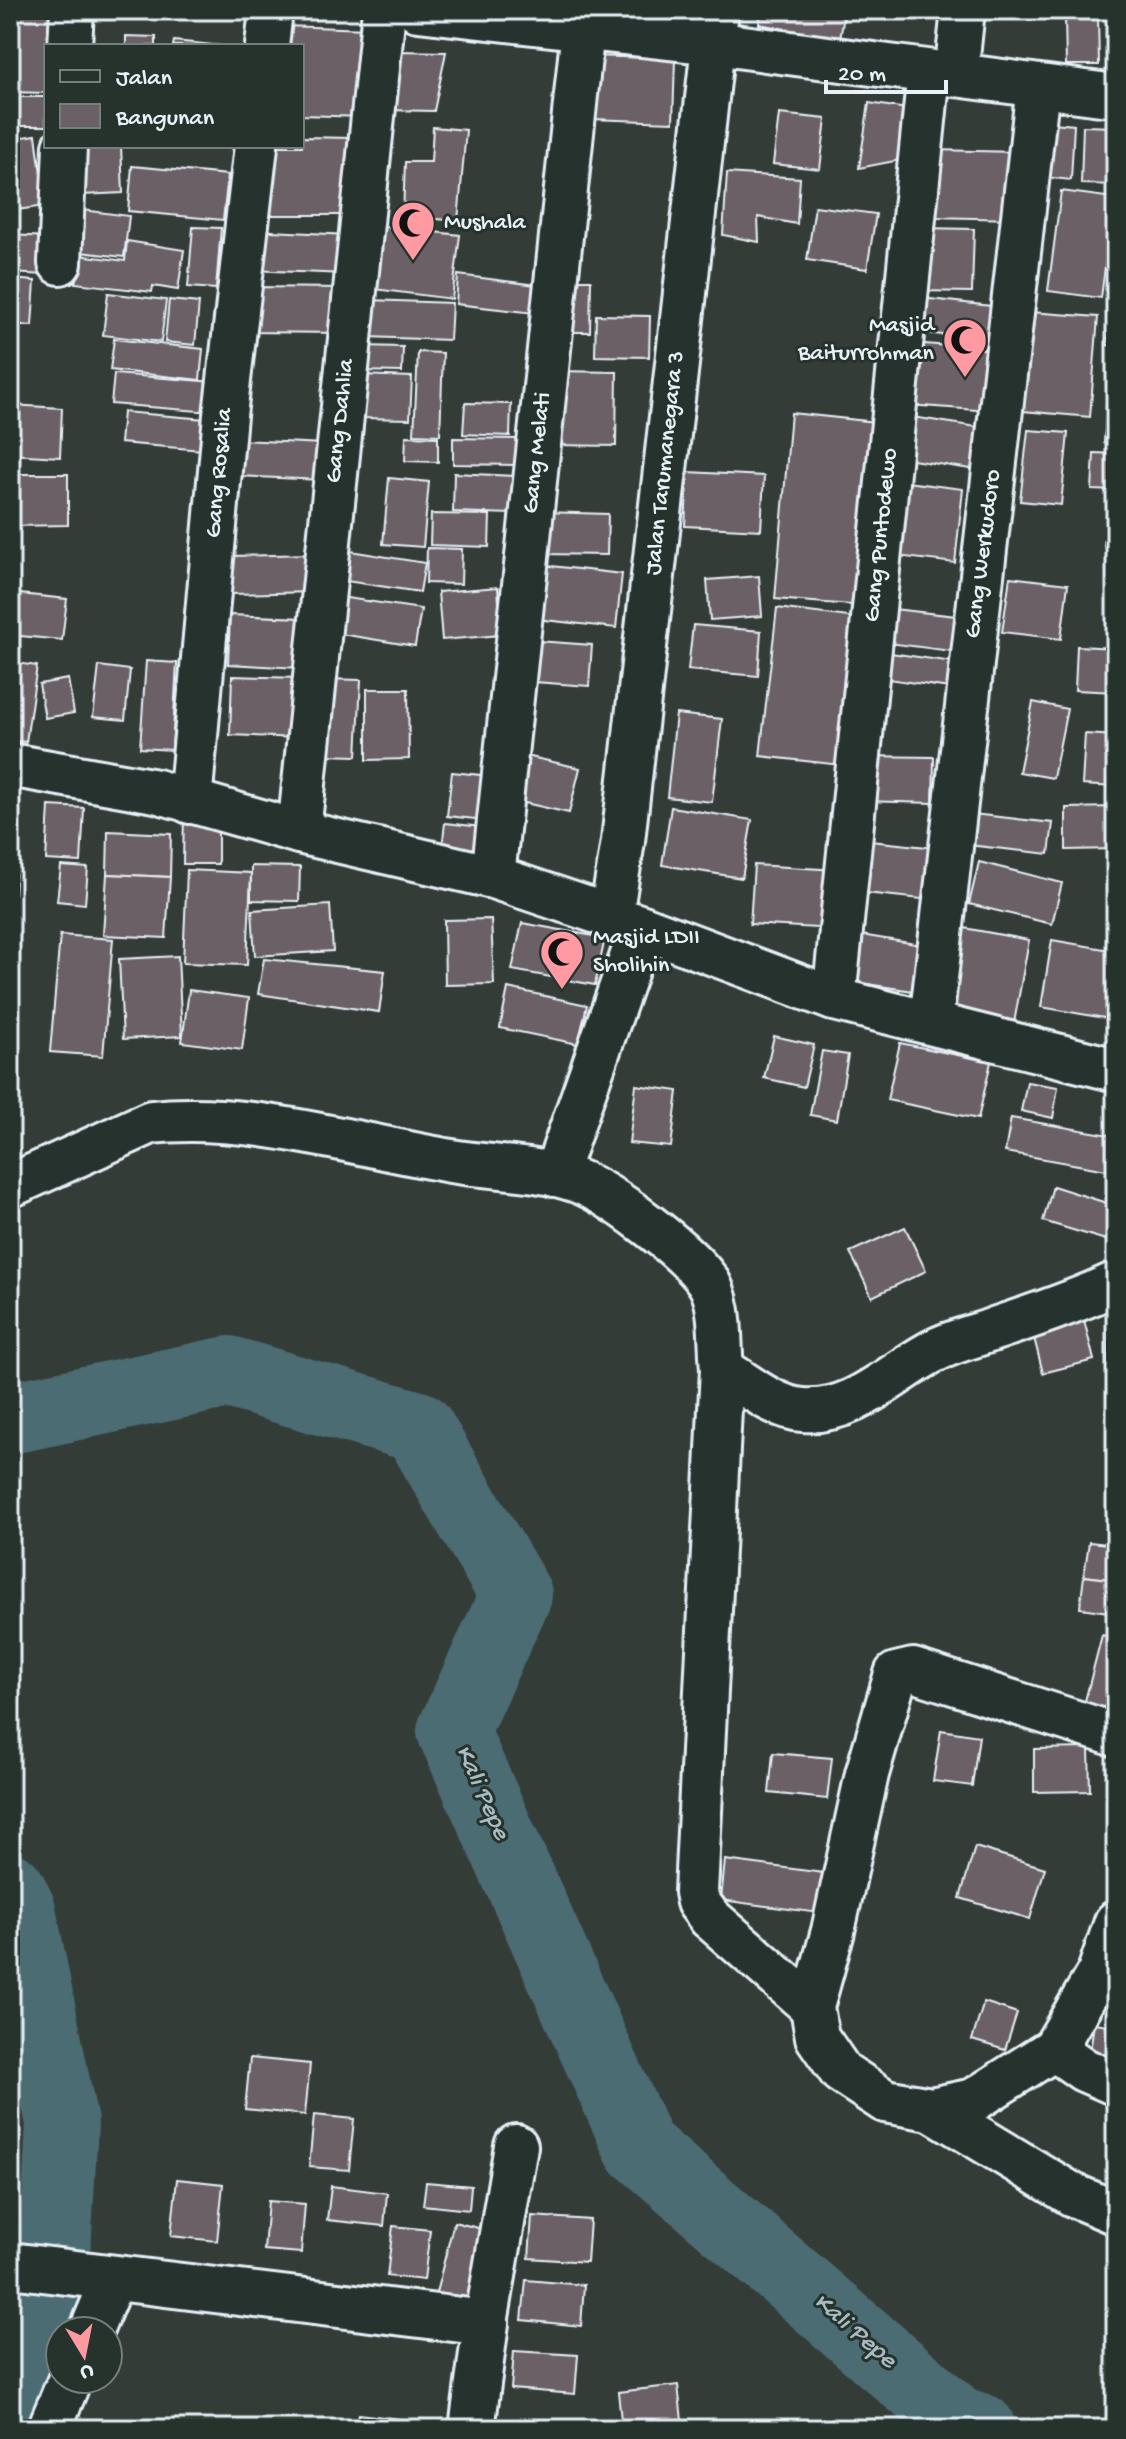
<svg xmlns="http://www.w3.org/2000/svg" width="1126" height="2439" font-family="'Gochi Hand',sans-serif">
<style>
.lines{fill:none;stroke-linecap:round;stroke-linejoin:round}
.river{stroke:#4c6c73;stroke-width:72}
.building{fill:#6b6065;stroke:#e8f1f8;stroke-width:2}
.street-casing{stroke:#e8f1f8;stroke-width:48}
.secondary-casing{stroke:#e8f1f8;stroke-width:50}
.street{stroke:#26332d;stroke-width:42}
.secondary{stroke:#26332d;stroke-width:44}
.labels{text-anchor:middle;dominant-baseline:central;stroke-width:6;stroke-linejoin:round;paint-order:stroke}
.poi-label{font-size:24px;fill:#e8f1f8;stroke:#26332d;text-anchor:start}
.street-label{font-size:24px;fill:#e8f1f8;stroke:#26332d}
.water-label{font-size:26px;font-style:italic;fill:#aabcc3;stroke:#26332d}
</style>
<rect width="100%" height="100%" fill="#343c38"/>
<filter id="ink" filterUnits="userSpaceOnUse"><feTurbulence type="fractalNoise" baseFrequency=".0125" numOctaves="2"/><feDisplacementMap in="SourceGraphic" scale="16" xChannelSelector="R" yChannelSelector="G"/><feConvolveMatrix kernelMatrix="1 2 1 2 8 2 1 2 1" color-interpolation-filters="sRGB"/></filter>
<g filter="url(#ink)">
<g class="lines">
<g class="river">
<polyline points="10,1418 229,1372 418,1427 516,1595 453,1731 639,2147 958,2422 980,2429"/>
<polyline points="10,1889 20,1910 62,2123 52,2308 10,2420"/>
</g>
</g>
<g class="building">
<polygon points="10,10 60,11 60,46 46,46 46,93 10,92"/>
<polygon points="761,10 845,10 840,39 759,24"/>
<rect x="997" y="10" width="66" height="7"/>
<polygon points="1113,10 1116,10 1116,63 1108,63"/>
<polygon points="1098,16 1099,65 1066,65 1065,17"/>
<polygon points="284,26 367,29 363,117 302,115 302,46 283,46"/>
<polygon points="126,36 156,37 156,46 126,46"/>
<polygon points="174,41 223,46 173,46"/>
<polygon points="398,51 446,52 434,111 386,110"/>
<polygon points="592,56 675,59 673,122 591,119"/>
<rect x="10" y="97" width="36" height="29"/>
<polygon points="869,103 907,109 900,160 859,168"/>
<polygon points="779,114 826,119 820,169 773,164"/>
<polygon points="1042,122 1074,125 1071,180 1035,176"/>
<polygon points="1083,126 1116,127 1116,185 1081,184"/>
<polygon points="433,127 466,130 458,221 403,216 405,162 431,162"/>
<polygon points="36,135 45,206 10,211 10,139"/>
<polygon points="302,137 352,138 351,215 264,215 264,146 302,146"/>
<polygon points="79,146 121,146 123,193 82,195"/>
<polygon points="934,150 1016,152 1015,219 932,217"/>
<polygon points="132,166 228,175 223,220 128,211"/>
<polygon points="727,173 800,178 797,224 758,217 759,242 723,235"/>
<polygon points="1061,191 1114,198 1101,298 1048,291"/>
<polygon points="815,206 876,214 867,269 807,260"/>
<polygon points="75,209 129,216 124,257 71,251"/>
<polygon points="373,225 460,235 452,299 366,288"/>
<polygon points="193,227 221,228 216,289 188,287"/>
<polygon points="920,228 974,229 972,292 919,291"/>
<polygon points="252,230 348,235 346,274 250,270"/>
<polygon points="10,235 48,237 46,275 10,273"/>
<polygon points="127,241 184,250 178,290 153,286 152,292 75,283 79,255 125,261"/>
<polygon points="458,275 536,285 535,313 456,304"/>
<polygon points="10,279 35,281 32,326 10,324"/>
<polygon points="562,280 591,280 590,332 561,332"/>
<polygon points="1116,282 1116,346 1107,345"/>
<polygon points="247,287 343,288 342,333 246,332"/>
<polygon points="108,293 166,300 161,342 103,335"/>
<polygon points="912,297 991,306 987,340 908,331"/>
<polygon points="169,300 199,303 195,345 165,342"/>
<polygon points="368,300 452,303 450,340 367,337"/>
<polygon points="1030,312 1098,317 1090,417 1023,411"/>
<polygon points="596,315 650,316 649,357 595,356"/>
<polygon points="114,339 203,349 200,380 110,370"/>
<polygon points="913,343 996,350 991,411 908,405"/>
<polygon points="362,346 403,347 402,372 361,371"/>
<polygon points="418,352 443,353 440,435 414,434"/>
<polygon points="554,371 617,372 616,446 553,445"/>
<polygon points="114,374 215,382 212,412 111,404"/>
<polygon points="361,375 412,377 410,419 360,418"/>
<polygon points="1107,401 1116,402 1116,444 1104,443"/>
<polygon points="465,403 511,404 510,436 463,434"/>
<polygon points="10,405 62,408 60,457 10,454"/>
<polygon points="123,412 205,419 202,450 120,443"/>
<polygon points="791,413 876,422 864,606 775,599"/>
<polygon points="906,416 990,429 984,471 899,458"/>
<polygon points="1028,430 1068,433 1061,505 1020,501"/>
<polygon points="406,436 438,437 438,462 405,461"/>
<polygon points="453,438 518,439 517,465 453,464"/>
<polygon points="237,440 324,444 322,480 236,476"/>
<polygon points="1094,453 1116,454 1116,491 1092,490"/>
<polygon points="688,472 764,476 761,530 685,526"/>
<polygon points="454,473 514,476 512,514 453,512"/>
<polygon points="10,474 68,474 68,525 10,526"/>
<polygon points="389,478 429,482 423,547 383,544"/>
<polygon points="898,481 963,489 955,563 888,555"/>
<polygon points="1110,504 1116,504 1116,547 1104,546"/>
<polygon points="544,512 608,514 607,555 543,554"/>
<polygon points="431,514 490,515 489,547 430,545"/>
<polygon points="427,548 462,549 461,584 426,583"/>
<polygon points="344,550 425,563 420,592 339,580"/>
<polygon points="311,554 312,592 231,594 231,556"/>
<polygon points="542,565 622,574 616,628 536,619"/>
<polygon points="759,576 762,616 710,620 707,580"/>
<polygon points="1010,577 1068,584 1061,639 1002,632"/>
<polygon points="498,587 501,635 442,640 438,592"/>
<polygon points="10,593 67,599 62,640 10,635"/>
<polygon points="340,597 421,609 415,646 334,633"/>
<polygon points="777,608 857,618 841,765 760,756"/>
<polygon points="884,608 956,616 951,651 880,642"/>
<polygon points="230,615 302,618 300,668 228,664"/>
<polygon points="693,625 761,631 758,676 688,670"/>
<polygon points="537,641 592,645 589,686 534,682"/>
<polygon points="1077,646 1116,648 1116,692 1075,690"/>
<polygon points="877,651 960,663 957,689 874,677"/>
<polygon points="146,661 177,663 172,750 140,748"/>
<polygon points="10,662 37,666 26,742 10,740"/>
<polygon points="99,666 130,670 125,720 93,717"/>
<polygon points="232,676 301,678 299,738 230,735"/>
<polygon points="68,679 74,713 45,718 39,684"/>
<polygon points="326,679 361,680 357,756 324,755"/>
<polygon points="367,689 408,689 409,759 367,760"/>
<polygon points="1033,702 1067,709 1053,778 1019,772"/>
<polygon points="676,714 722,719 712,802 667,797"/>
<polygon points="1085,734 1116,736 1116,787 1082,785"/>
<polygon points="526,756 580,768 569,813 516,801"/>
<polygon points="864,756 934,757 933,803 862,801"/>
<polygon points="452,772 490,776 485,820 447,816"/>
<polygon points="49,806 84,808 81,862 46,860"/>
<polygon points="671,807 752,820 742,878 662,865"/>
<polygon points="1116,807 1116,849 1066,850 1066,808"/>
<polygon points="184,814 218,814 218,864 183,864"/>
<polygon points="972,814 1053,823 1049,854 968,845"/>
<polygon points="445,823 482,827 478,860 441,856"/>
<polygon points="108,831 171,834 170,877 107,874"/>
<polygon points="861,840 936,848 931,900 856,892"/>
<polygon points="10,848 17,849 14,895 10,894"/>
<polygon points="979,862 1062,883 1052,924 969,904"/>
<polygon points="754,865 837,870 834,929 750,924"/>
<polygon points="61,866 88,868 85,904 57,901"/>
<polygon points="251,866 300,867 299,901 251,900"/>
<polygon points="187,870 251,873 247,965 183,963"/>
<polygon points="107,874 170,877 166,938 103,935"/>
<polygon points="330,905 333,951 255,956 252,910"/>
<polygon points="491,919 494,984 445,985 444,920"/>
<polygon points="522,923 605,938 595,985 512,970"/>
<polygon points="959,927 1029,940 1014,1023 943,1010"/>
<polygon points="855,934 928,946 920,992 847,981"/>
<polygon points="60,935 113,939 103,1056 50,1052"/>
<polygon points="1052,940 1116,951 1116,1020 1041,1007"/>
<polygon points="178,956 182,1036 123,1039 119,959"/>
<polygon points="264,959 385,971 379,1012 258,994"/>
<polygon points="508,988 587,1005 578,1044 500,1028"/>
<polygon points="189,990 249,998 242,1050 182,1042"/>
<polygon points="774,1036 814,1045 804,1087 764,1078"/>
<polygon points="900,1043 991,1062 978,1119 887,1100"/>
<polygon points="822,1051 848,1055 837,1120 810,1115"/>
<polygon points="1027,1082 1058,1087 1053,1118 1021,1111"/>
<polygon points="636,1085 678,1091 671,1147 629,1143"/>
<polygon points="1011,1118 1116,1136 1112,1171 1005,1152"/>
<polygon points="1053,1186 1116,1206 1109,1241 1043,1221"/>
<polygon points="905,1227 926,1271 872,1297 850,1252"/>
<polygon points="1109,1304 1116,1305 1116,1397 1107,1396"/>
<polygon points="1081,1308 1094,1360 1043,1373 1030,1322"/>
<polygon points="1089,1542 1116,1545 1116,1580 1084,1576"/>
<polygon points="1084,1576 1116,1580 1116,1613 1080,1608"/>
<polygon points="1102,1635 1116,1639 1116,1712 1084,1705"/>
<polygon points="941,1730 979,1736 972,1786 933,1781"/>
<polygon points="1089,1748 1090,1791 1034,1792 1034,1749"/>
<polygon points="773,1753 832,1758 827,1799 769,1793"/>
<polygon points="975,1847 1045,1868 1030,1919 960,1898"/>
<polygon points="725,1860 824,1873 819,1913 721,1900"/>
<polygon points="984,2002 1017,2013 1005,2050 972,2040"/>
<polygon points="1094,2023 1116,2026 1116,2071 1088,2067"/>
<polygon points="250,2058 310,2064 305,2115 245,2109"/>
<polygon points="314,2115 354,2119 349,2170 309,2167"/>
<polygon points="177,2179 223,2184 217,2241 171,2236"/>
<polygon points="426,2182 471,2186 469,2210 423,2205"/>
<polygon points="331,2186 387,2193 384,2226 327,2220"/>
<polygon points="268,2201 305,2204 301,2253 264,2250"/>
<polygon points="532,2216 590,2220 587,2262 529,2258"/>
<polygon points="454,2222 486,2230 469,2301 436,2293"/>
<polygon points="393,2226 430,2230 424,2280 387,2276"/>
<polygon points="526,2280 584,2285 581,2326 522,2320"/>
<polygon points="514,2351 578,2355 575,2394 511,2389"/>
<polygon points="678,2385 683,2429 622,2429 618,2392"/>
<polygon points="358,2414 426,2422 425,2429 356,2429"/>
</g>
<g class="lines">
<g class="street-casing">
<g id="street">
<polyline points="418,10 713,43 1116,96"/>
<polyline points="70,46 72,10"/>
<polyline points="267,46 271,10"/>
<polyline points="956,75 963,10"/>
<polyline points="60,263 65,146"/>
<polyline points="10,765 156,791 299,832 493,877 642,927 834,999 1116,1070"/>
<polyline points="190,802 225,415 256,146"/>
<polyline points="299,832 384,10"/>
<polyline points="493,877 583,29"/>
<polyline points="611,916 623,841 717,10"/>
<polyline points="834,999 929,72"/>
<polyline points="931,1022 1038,86"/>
<polyline points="555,1175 642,927"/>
<path d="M10,1186l141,-64c96,-11 205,23 300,39 42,7 87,6 126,20 34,12 109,70 130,99 16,23 12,62 15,89l-26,523 2,10 12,16 102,89"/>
<path d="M722,1369c24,15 52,39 81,41 49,4 86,-34 125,-56 22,-13 46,-17 69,-26 40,-13 81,-27 119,-45"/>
<polyline points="1116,1735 913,1670 896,1674 867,1774 833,1931 812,2007 817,2037 841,2072 885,2101 931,2109 974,2100 1054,2049 1099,1972 1116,1922"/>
<polyline points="1054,2049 1084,2070 1116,2084"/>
<polyline points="931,2109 1073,2195 1116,2213"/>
<polyline points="486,2323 516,2146"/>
<polyline points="91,2331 114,2277"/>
<polyline points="49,2429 70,2379"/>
</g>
</g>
<g class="secondary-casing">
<polyline id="secondary" points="10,2265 486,2323 472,2429"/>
</g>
<use href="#street" class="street"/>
<use href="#secondary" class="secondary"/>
</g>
</g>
<defs>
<g id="mosque-pin" transform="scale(2.3)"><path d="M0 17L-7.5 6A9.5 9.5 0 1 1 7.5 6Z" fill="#ff9aa2" stroke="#26332d"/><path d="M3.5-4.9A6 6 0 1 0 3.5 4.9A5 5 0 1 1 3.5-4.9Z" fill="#111"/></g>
</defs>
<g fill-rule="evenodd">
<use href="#mosque-pin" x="413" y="223"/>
<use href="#mosque-pin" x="965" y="340"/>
<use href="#mosque-pin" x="562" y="952"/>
</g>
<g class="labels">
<g class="poi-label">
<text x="444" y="223">Mushala</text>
<text x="934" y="326" text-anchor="end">Masjid<tspan x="934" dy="28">Baiturrohman</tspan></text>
<text x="593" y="938">Masjid LDII<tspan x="593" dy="28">Sholihin</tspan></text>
</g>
<g class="street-label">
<text transform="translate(341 421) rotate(-84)">Gang Dahlia</text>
<text transform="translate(538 453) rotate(-84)">Gang Melati</text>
<text transform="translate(666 463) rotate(-84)">Jalan Tarumanegara 3</text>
<text transform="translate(220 473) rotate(-85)">Gang Rosalia</text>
<text transform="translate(882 535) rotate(-84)">Gang Puntodewo</text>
<text transform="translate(984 554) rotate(-83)">Gang Werkudoro</text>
</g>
<g class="water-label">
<text transform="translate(481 1793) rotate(66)">Kali Pepe</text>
<text transform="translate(854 2332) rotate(41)">Kali Pepe</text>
</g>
</g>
<rect width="1126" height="2439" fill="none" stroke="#26332d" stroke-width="40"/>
<rect x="20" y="20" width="1086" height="2399" fill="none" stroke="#e8f1f8" stroke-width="3" filter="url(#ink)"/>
<rect x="44" y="44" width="260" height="104" fill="#26332d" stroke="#747f7e" stroke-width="2"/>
<rect x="60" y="70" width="40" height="12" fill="#26332d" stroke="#747f7e" stroke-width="2"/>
<text x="116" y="84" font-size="24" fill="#e8f1f8">Jalan</text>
<rect x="60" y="104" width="40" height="24" fill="#6b6065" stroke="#747f7e" stroke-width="2"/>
<text x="116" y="124" font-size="24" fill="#e8f1f8">Bangunan</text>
<g transform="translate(84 2355) rotate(170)"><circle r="38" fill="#26332d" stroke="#747f7e" stroke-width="2"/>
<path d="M0-6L14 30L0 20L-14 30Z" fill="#ff9aa2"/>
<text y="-12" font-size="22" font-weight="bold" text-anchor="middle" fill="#e8f1f8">U</text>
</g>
<path d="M826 80v12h120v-12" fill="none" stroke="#e8f1f8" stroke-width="4"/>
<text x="838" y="80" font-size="24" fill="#e8f1f8" stroke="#26332d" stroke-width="6" paint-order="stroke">20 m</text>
</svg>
